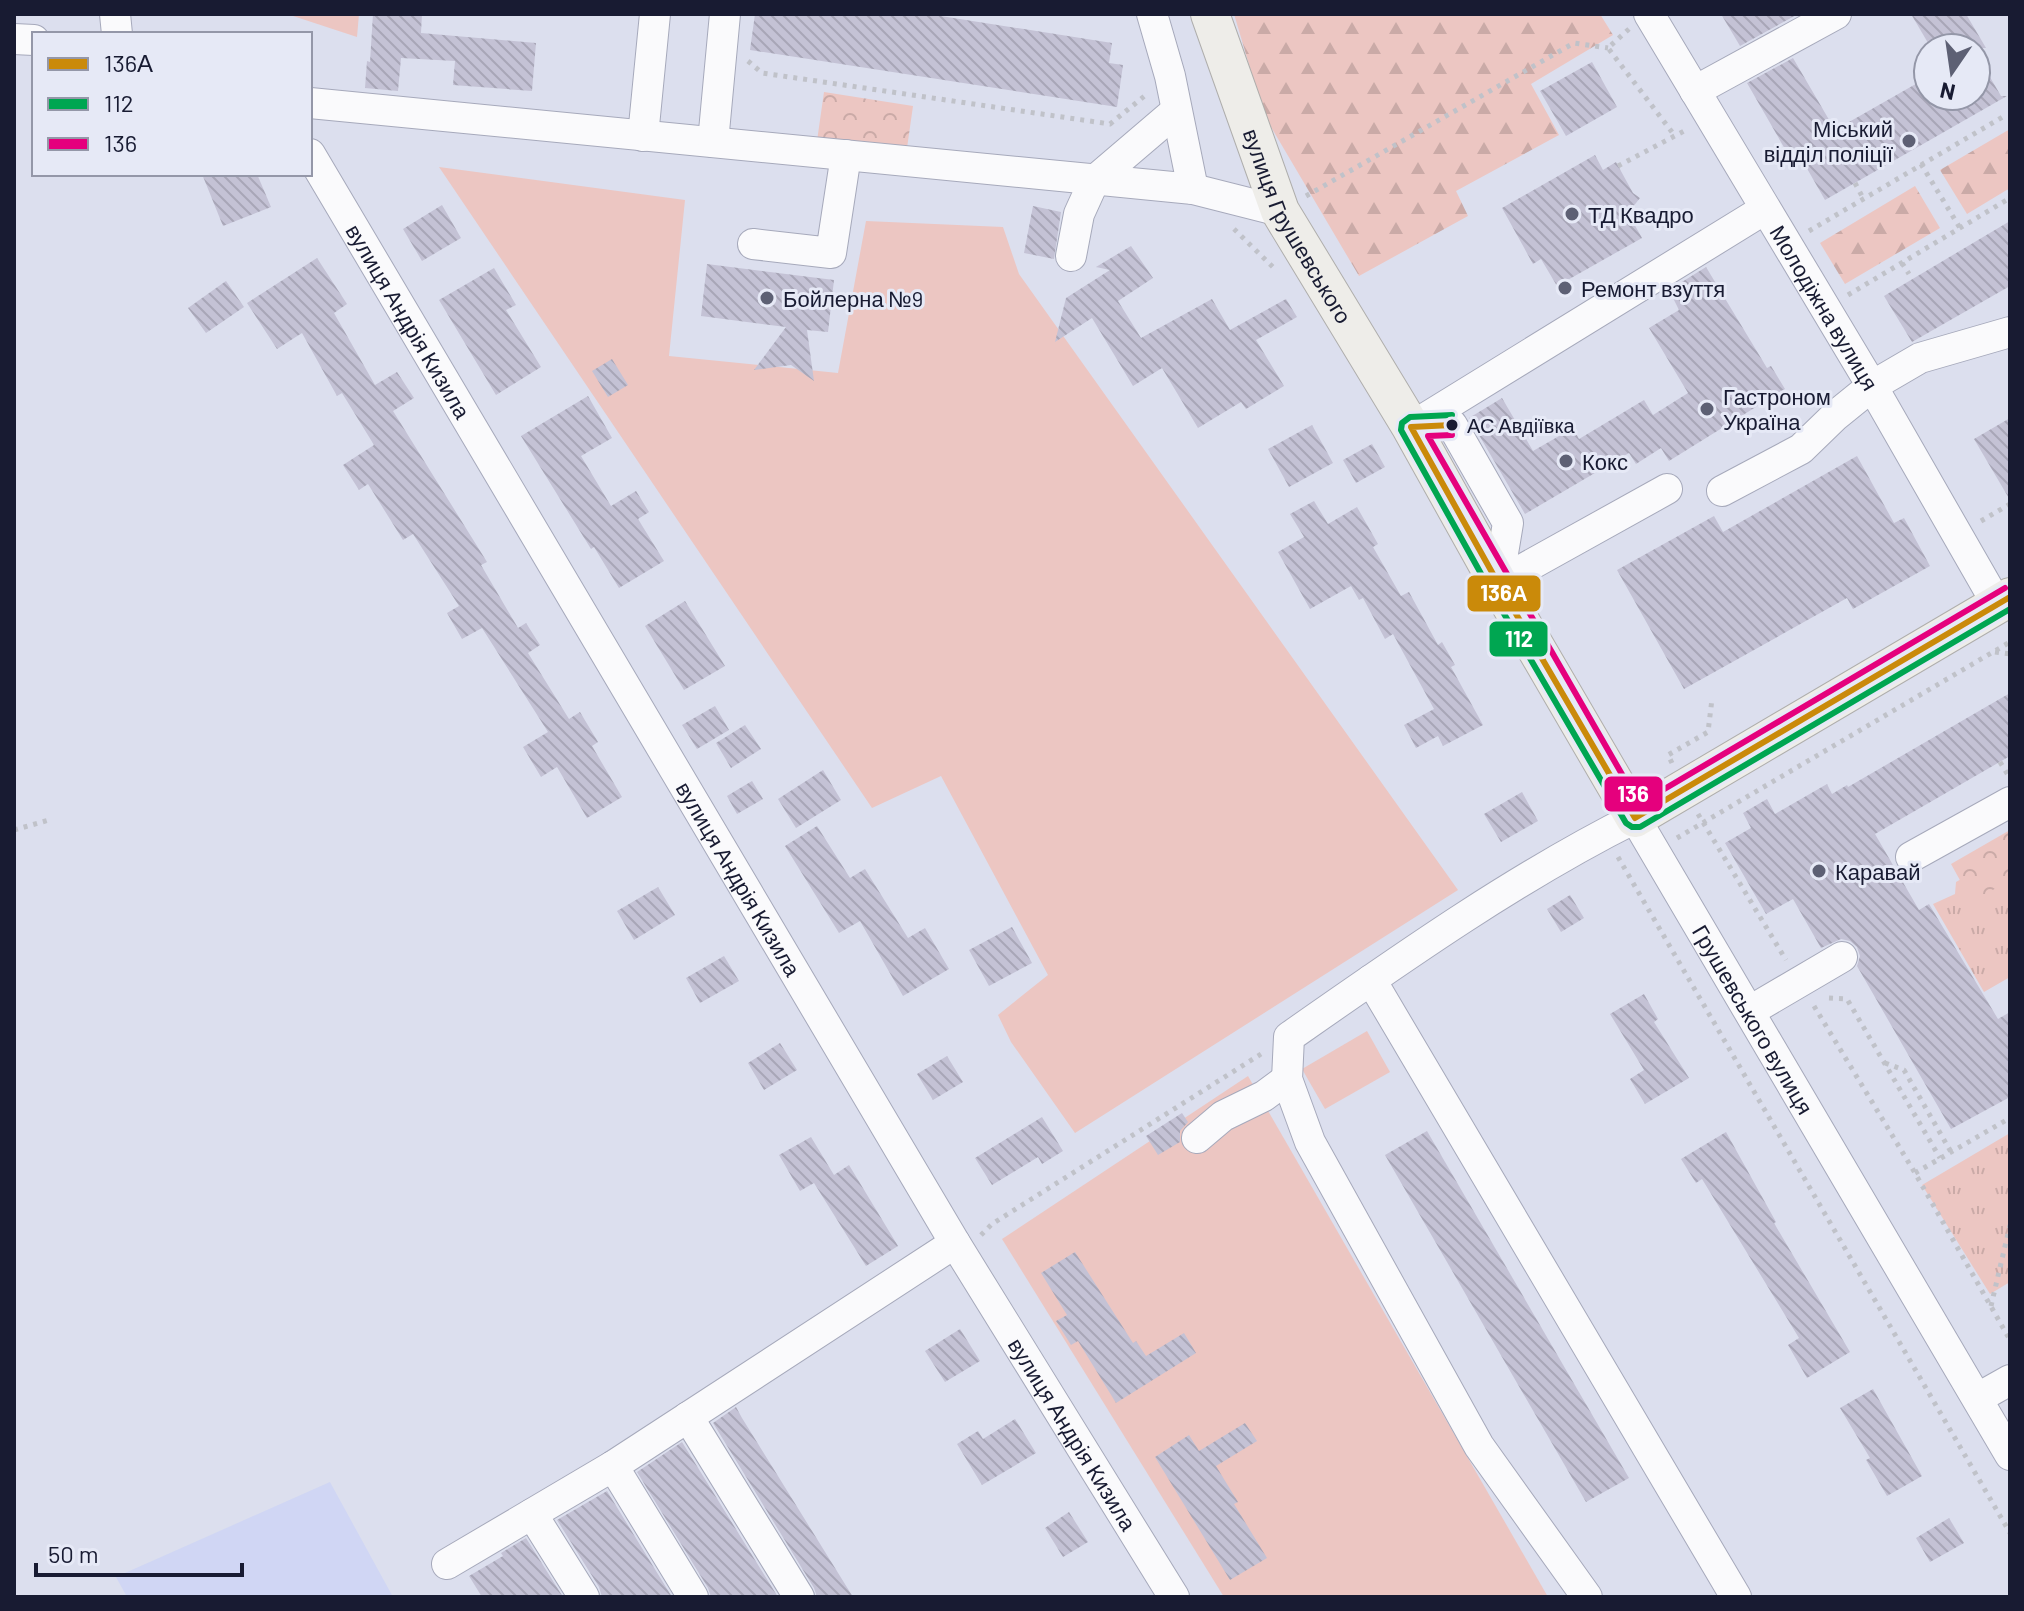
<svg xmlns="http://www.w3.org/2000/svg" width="2024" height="1611" font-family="Barlow,sans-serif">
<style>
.built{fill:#d0d6f4}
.grass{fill:url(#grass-tufts)}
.forest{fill:url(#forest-firs)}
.park{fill:url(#park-crowns)}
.garden{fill:#ecc6c2}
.building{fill:url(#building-back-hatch)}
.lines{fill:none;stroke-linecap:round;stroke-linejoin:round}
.minor-casing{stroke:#a6a9bb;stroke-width:32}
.major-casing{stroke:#afaeac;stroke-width:40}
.path{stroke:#c0c2c9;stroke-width:5;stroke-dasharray:4 6;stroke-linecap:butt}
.minor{stroke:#fafafc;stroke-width:30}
.major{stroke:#eeede9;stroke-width:38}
.bus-1-casing{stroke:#e6e9f6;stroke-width:12}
.bus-2-casing{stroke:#e6e9f6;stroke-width:12}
.bus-3-casing{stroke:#e6e9f6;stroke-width:12}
.bus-1{stroke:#ca8a0a;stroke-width:6}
.bus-2{stroke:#00a651;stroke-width:6}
.bus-3{stroke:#e5007d;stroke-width:6}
.poi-dot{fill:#5d6074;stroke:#e6e9f6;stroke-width:3}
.bus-dot{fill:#181b32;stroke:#e6e9f6;stroke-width:3}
.labels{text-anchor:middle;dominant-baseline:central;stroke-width:6;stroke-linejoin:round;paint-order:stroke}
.bus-label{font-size:20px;fill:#181b32;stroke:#e6e9f6;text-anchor:start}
.poi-label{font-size:22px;fill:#181b32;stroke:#e6e9f6;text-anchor:start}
.street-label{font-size:22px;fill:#181b32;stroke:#e6e9f6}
.line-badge{stroke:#e6e9f6;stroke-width:3}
.badge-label{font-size:22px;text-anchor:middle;font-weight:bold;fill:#fff}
</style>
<defs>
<pattern id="grass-tufts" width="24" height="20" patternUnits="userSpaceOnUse" patternTransform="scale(2)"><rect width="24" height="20" fill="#ecc6c2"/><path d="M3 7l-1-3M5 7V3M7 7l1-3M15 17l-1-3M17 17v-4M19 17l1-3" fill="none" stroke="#caaaa7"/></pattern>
<pattern id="forest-firs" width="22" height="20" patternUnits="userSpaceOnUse" patternTransform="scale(2)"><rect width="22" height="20" fill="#ecc6c2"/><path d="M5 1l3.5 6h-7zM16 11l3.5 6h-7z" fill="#caaaa7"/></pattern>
<pattern id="park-crowns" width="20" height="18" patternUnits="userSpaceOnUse" patternTransform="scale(2)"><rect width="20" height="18" fill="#ecc6c2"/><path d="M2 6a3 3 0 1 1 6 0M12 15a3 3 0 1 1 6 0" fill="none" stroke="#caaaa7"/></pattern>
<pattern id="building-back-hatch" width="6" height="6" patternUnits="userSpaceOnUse" patternTransform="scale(2)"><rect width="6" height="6" fill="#c4c2d5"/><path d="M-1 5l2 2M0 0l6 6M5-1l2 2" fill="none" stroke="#a8a6b7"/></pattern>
</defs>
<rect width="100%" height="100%" fill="#dcdfee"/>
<polygon class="built" points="330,1482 393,1597 127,1597 116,1577"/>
<g class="grass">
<polygon points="2010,851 2010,977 1984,992 1933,904 1955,894 1956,882"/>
<polygon points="2010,1133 2010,1282 1990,1294 1922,1185"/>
</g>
<g class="forest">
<polygon points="1234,14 1600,14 1613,35 1531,84 1559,135 1456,191 1468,216 1359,276 1264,115"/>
<polygon points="2010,129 2010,188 1967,214 1940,170"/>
<polygon points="1915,186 1940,228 1845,284 1820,243"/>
</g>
<g class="park">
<polygon points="824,92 913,106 906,155 817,141"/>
<polygon points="2010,830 2010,880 1972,902 1951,864"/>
</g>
<g class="garden">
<polygon points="287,14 359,14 357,37"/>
<polygon points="439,167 685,200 669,356 838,373 866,221 1003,227 1019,274 1458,890 1075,1133 1011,1042 998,1015 1048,975 941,776 872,808"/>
<polygon points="1367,1031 1390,1072 1325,1109 1302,1069"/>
<polygon points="1248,1076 1548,1597 1224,1597 1002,1239"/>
</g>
<g class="building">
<polygon points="373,14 422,14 421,33 536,43 532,91 453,85 455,61 401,58 398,91 365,88 367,61 370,62"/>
<polygon points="755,14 928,14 1112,43 1109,63 1123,65 1117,107 750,50"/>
<polygon points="1721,14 1798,14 1740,46"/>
<polygon points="1911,14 1966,14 1986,48 1931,48"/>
<polygon points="1976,53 2001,96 2007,96 1825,200 1797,151 1789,156 1747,83 1793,58 1835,130 1928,77 1928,96 1976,96"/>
<polygon points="1592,62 1617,107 1566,136 1540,91"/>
<polygon points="1595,155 1603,170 1616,162 1633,193 1640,198 1628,213 1642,238 1557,286 1541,259 1533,264 1502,208"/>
<polygon points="202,174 257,174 271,207 223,226"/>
<polygon points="442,205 461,238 422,261 403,229"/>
<polygon points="1033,206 1061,212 1054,259 1024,253"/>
<polygon points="2010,221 2010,286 1912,342 1884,296"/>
<polygon points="1131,246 1153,278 1118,301 1141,338 1212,299 1230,330 1286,299 1297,317 1256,340 1284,386 1246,409 1241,402 1198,428 1162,368 1133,386 1092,318 1055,342 1066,298 1110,270 1096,267"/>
<polygon points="317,258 347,304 334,313 375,385 397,372 414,398 393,411 487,562 481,565 518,628 526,623 540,645 528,653 569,719 580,712 598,742 592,746 622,797 587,818 557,767 541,777 523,747 548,732 482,628 462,639 447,613 459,606 413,534 403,540 368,484 359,490 343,465 374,445 342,393 337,396 302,333 277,349 247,303"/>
<polygon points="707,264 834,280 828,332 807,330 814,381 791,365 754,370 786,327 701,316"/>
<polygon points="1706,267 1767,368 1771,366 1785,389 1669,461 1661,448 1636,464 1629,453 1525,514 1469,418 1502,398 1533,451 1573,428 1579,439 1644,400 1653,415 1688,393 1649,328 1679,310 1669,290"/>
<polygon points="494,268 516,305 506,310 541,367 496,395 439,300"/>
<polygon points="226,281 244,307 206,333 188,308"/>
<polygon points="612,359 628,385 608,397 592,371"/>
<polygon points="588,396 612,438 581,456 611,506 636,491 649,512 638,519 664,561 619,588 594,547 591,549 521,436"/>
<polygon points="2010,418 2010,500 1974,439"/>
<polygon points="1312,425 1333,463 1289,487 1268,449"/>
<polygon points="1372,444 1385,467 1356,483 1343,460"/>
<polygon points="1857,456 1894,523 1904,518 1930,566 1853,609 1847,598 1684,689 1617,570 1714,516 1723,532"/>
<polygon points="1314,501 1328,524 1357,507 1378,544 1373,547 1401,596 1409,592 1438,645 1442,642 1455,665 1451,667 1483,725 1443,746 1438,736 1416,748 1404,725 1434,709 1393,634 1385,639 1363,598 1359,600 1351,586 1310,609 1278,552 1304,537 1290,514"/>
<polygon points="685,601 725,666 684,690 645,626"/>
<polygon points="2010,693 2010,756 1875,834 1919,910 1929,904 1998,1019 2010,1012 2010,1097 1951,1129 1857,966 1860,956 1857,947 1850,941 1841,939 1821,948 1793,899 1766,914 1725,843 1751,828 1743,813 1767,799 1775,814 1827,784 1832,794 1847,785 1848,787"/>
<polygon points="715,706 729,730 697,749 682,725"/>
<polygon points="745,725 761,749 731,768 716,743"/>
<polygon points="823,770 841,800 796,828 778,799"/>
<polygon points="752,781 763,799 737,814 727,796"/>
<polygon points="1522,792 1538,821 1501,842 1484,814"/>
<polygon points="817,826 850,878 865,869 908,938 925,928 949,969 903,996 860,921 839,933 785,846"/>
<polygon points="658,887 675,915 634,940 617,911"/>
<polygon points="1570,895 1584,918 1561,932 1547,909"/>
<polygon points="1012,927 1032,963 989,986 969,950"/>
<polygon points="724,956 739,981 700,1003 686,978"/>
<polygon points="1644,994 1658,1019 1654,1022 1689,1078 1645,1104 1630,1079 1644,1070 1610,1014"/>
<polygon points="780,1043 797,1070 764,1090 748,1063"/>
<polygon points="947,1056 963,1082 933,1100 917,1074"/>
<polygon points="1182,1113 1188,1122 1180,1131 1180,1142 1158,1155 1146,1136"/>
<polygon points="1042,1117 1063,1151 1042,1164 1038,1157 992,1185 975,1158"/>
<polygon points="1427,1131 1629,1478 1586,1502 1385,1155"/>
<polygon points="1726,1132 1776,1222 1774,1223 1850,1352 1807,1378 1788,1345 1799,1338 1702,1179 1696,1183 1681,1159"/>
<polygon points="811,1137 834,1175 849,1165 898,1246 866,1266 814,1183 800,1191 779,1155"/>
<polygon points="1075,1252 1133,1343 1136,1341 1146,1356 1184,1333 1196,1353 1116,1403 1078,1341 1071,1345 1056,1321 1067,1315 1041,1273"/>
<polygon points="960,1329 980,1361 945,1382 925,1351"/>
<polygon points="1873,1389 1922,1476 1887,1496 1866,1460 1870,1458 1840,1408"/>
<polygon points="736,1407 742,1418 853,1597 817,1597 814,1588 713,1423"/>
<polygon points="1015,1419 1036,1453 982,1485 957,1444 978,1431 983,1439"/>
<polygon points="1245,1423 1257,1441 1216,1466 1238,1502 1234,1504 1267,1558 1230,1580 1155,1457 1189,1435 1199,1451"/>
<polygon points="682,1442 778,1597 711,1597 708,1588 637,1472"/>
<polygon points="607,1491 672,1597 602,1597 599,1587 557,1520"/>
<polygon points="1069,1512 1088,1542 1063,1557 1045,1528"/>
<polygon points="1949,1518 1964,1543 1930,1562 1916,1538"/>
<polygon points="526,1538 563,1597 482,1597 469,1576 503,1556 501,1553"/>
</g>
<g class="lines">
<g class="minor-casing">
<g id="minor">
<polyline points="115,14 117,34"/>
<polyline points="1152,14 1170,76 1193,189"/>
<path id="s1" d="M1649,14l223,372 125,218"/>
<polyline points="14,39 34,40"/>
<polyline points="1695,91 1836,14"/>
<polyline points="310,103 1193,189 1280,211"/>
<polyline points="643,136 655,14"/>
<polyline points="713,142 725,14"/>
<path id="s2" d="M310,154l645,1089 219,354"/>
<polyline points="753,244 831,253 846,155"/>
<polyline points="1071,256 1079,214 1094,181 1176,111"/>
<polyline points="1411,427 1765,209"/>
<polyline points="1412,427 1452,425 1508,523 1498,583"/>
<polyline points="1722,491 1801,449 1835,416 1872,386 1920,358 2010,332"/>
<polyline points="1498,583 1667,489"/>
<polyline points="1911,857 2010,802"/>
<polyline points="1371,980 1736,1597"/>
<polyline points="1750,1011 1842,957"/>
<polyline points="1197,1138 1223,1116 1264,1096 1287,1079"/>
<polyline points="1978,1398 2010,1380"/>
<polyline points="688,1417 799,1597"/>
<polyline points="613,1466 693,1597"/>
<polyline points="532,1514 584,1597"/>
<polyline points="447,1564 613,1466 955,1243"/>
<path id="s3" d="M1587,1597l-108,-151 -169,-304 -23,-63 2,-42c110,-77 226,-159 346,-219l375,637"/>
</g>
</g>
<g class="major-casing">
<g id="major">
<path id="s4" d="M1210,14l70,197 131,216 87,156 137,235 375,-221"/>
</g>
</g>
<g class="path">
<polyline points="1629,29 1608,48 1675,136"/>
<polyline points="748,61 762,73 1110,124 1147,94"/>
<polyline points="1921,164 1960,228"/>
<polyline points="1618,166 1686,130"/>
<polyline points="1855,183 1863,198"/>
<polyline points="1306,196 1574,43 1608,48"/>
<polyline points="1234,229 1275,269"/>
<polyline points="1809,231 2006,115"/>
<polyline points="1902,263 1909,274"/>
<polyline points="1848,295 2010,198"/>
<polyline points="1981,521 2010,504"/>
<polyline points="1995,652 2010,654"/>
<polyline points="2000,762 2008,775"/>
<polyline points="1672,763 1668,755 1708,732 1712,699"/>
<polyline points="1698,814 1786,960"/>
<polyline points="14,830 49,820"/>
<polyline points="1677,838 2010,642"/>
<polyline points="1618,857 2010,1533"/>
<polyline points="1829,998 1847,999 1940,1158"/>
<polyline points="1814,1006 1915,1173 2010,1340"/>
<polyline points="1885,1063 1904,1070 1951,1152"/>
<polyline points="1915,1173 2010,1118"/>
<polyline points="981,1235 992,1224 1261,1054"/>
<polyline points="1991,1306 2010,1225"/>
</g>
<use href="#minor" class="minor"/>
<use href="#major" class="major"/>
<g class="bus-1-casing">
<polyline id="bus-1" points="1452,425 1411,427 1498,583 1635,818 2010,597"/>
</g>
<g class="bus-2-casing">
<polyline id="bus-2" points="1452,415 1410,417 1402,423 1401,430 1489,588 1626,823 1632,827 1640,827 2010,609"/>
</g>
<g class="bus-3-casing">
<polyline id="bus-3" points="1452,435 1428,436 1639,804 2005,588"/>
</g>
<use href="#bus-1" class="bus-1"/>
<use href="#bus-2" class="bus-2"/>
<use href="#bus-3" class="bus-3"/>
</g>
<g class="poi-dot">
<circle cx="1909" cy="141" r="8"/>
<circle cx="1572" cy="214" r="8"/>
<circle cx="1565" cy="288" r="8"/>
<circle cx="767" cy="298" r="8"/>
<circle cx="1707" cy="409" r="8"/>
<circle cx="1566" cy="461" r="8"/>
<circle cx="1819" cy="871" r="8"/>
</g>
<circle class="bus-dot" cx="1452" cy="425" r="7"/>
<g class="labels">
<g class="bus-label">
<text x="1467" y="425">АС Авдіївка</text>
</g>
<g class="poi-label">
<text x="1893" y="128" text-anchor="end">Міський<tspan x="1893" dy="25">відділ поліції</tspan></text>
<text x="1588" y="214">ТД Квадро</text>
<text x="1581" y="288">Ремонт взуття</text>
<text x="783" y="298">Бойлерна №9</text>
<text x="1723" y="396">Гастроном<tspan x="1723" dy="25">Україна</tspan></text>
<text x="1582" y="461">Кокс</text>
<text x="1835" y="871">Каравай</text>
</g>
<g class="street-label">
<text stroke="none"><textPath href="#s4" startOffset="230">вулиця Грушевського</textPath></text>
<text stroke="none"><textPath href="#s1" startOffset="342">Молодіжна вулиця</textPath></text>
<text stroke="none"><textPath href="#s2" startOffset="194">вулиця Андрія Кизила</textPath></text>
<text stroke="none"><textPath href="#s2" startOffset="842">вулиця Андрія Кизила</textPath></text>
<text stroke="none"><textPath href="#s3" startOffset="1286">Грушевського вулиця</textPath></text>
<text stroke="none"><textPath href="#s2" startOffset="1490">вулиця Андрія Кизила</textPath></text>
</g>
</g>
<g class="line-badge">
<rect x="1466" y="574" width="76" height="39" rx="8" fill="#ca8a0a"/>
<rect x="1488" y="620" width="61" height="38" rx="8" fill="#00a651"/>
<rect x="1603" y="775" width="61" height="38" rx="8" fill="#e5007d"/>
</g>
<g class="badge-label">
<text x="1504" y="601">136А</text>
<text x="1519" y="647">112</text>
<text x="1633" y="802">136</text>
</g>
<rect width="2024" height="1611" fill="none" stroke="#181b32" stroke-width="32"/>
<rect x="32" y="32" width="280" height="144" fill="#e6e9f6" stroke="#9497a8" stroke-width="2"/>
<rect x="48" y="58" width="40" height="12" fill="#ca8a0a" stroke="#9497a8" stroke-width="2"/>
<text x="104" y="72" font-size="24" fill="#181b32">136А</text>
<rect x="48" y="98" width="40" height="12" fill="#00a651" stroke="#9497a8" stroke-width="2"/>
<text x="104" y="112" font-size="24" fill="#181b32">112</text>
<rect x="48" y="138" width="40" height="12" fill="#e5007d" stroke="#9497a8" stroke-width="2"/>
<text x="104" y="152" font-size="24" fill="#181b32">136</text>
<g transform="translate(1952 72) rotate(193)"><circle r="38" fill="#e6e9f6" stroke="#9497a8" stroke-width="2"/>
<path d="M0-6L14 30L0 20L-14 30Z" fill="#5d6074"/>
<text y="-12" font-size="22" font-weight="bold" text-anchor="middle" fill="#181b32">N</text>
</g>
<path d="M36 1563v12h206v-12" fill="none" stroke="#181b32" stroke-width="4"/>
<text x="48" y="1563" font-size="24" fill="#181b32" stroke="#e6e9f6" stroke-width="6" paint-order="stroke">50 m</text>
</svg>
